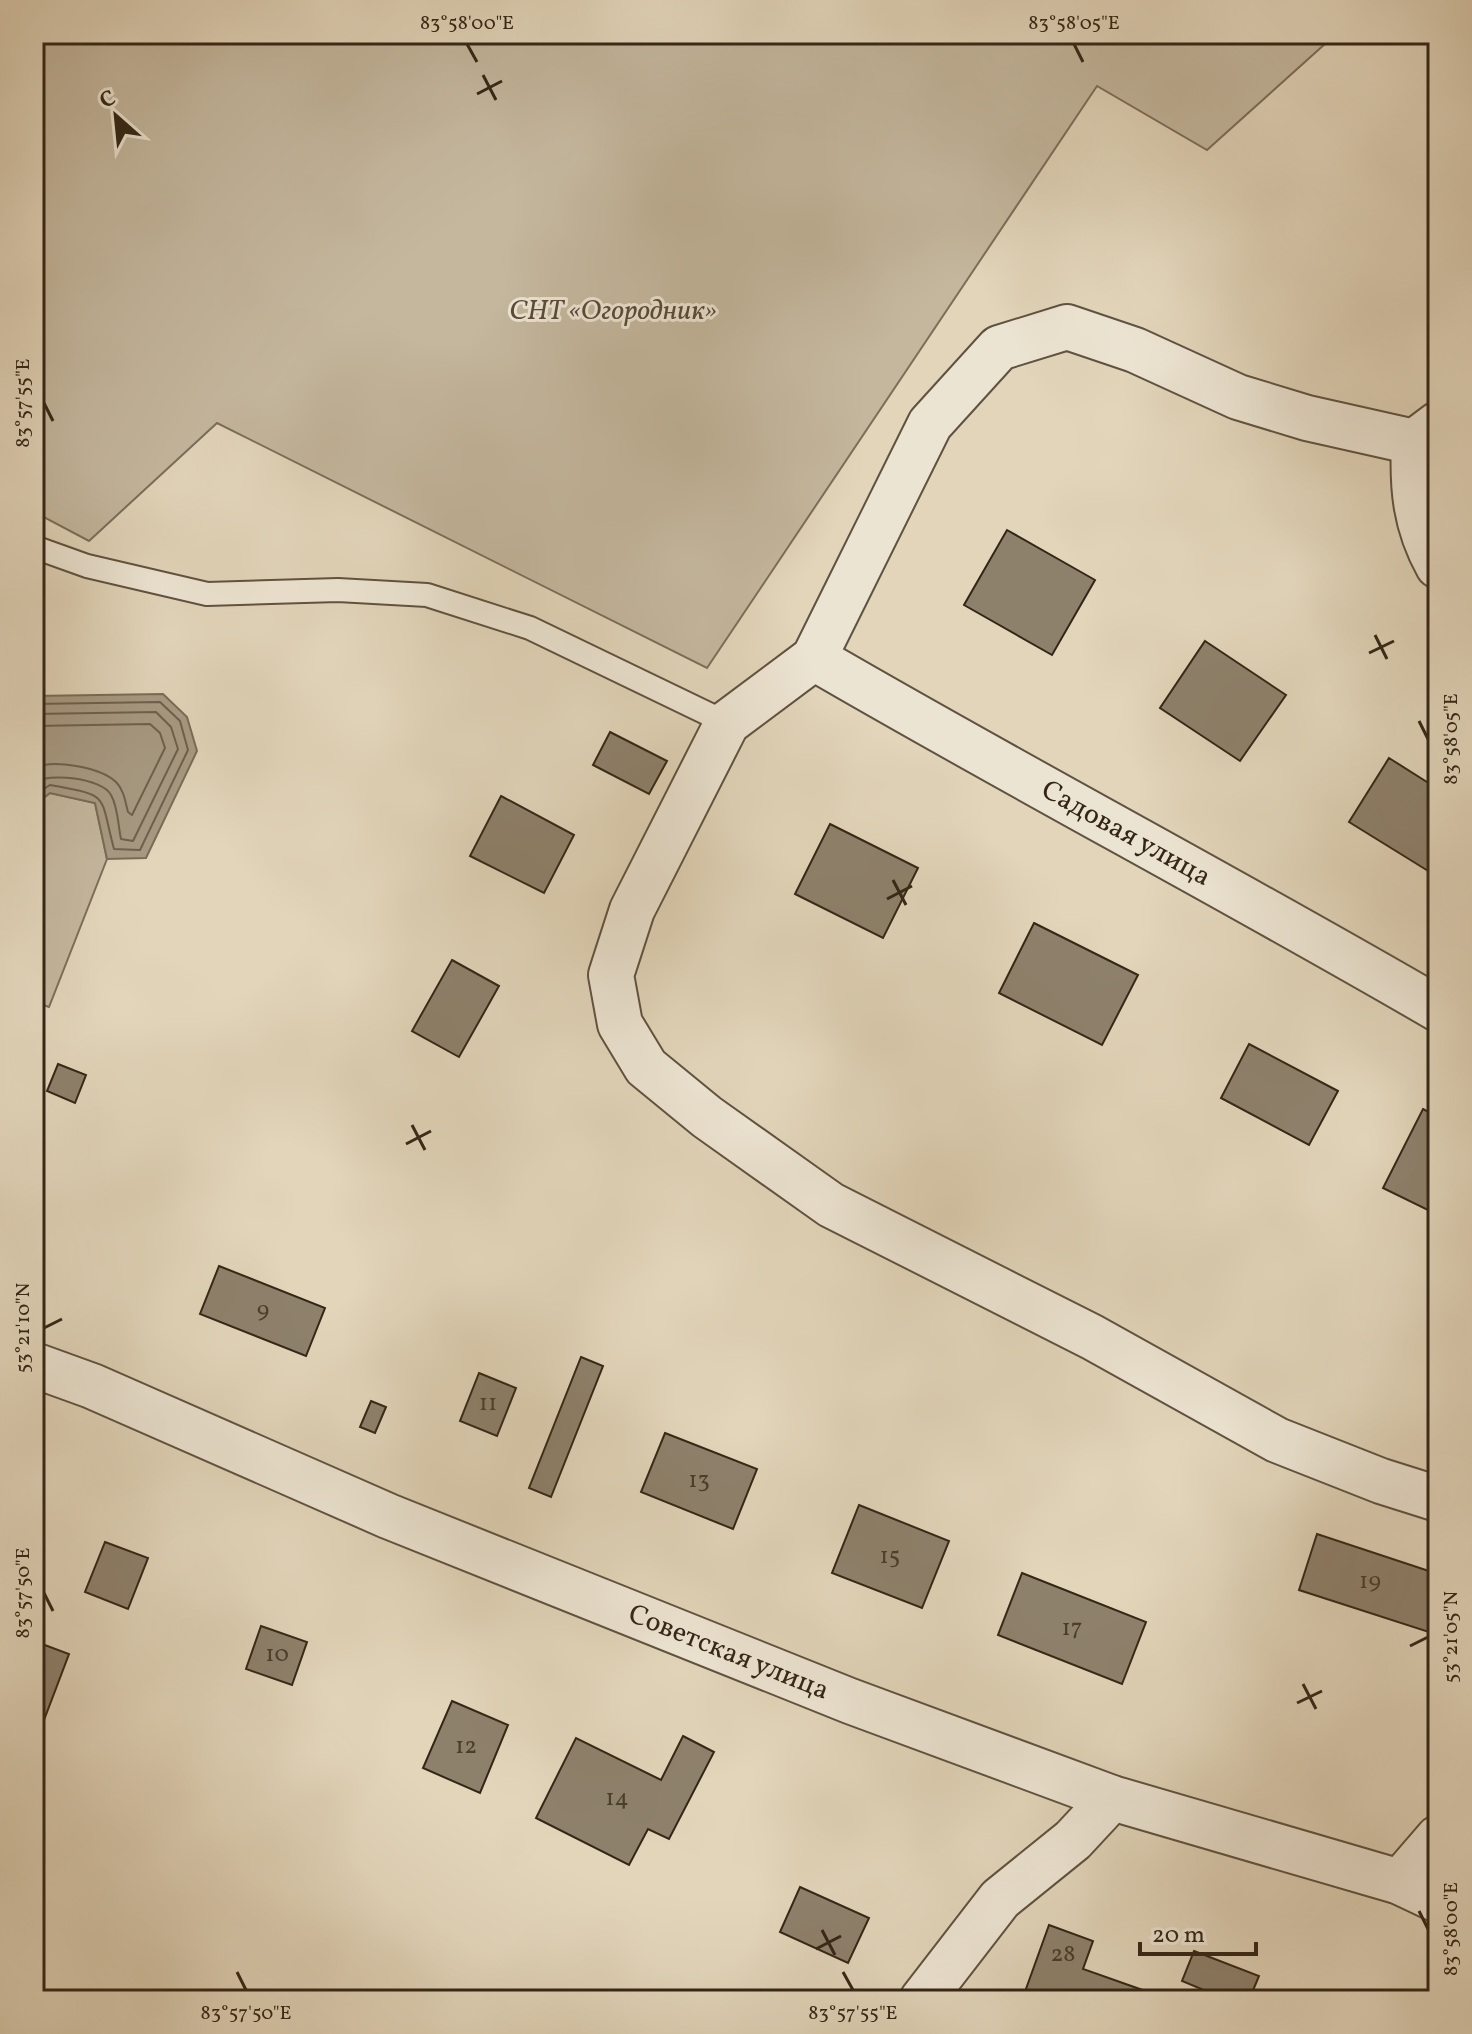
<svg xmlns="http://www.w3.org/2000/svg" width="1472" height="2034" font-family="Vollkorn,serif">
<style>
.green{fill:#c4b79e;stroke:#7c6e5a;stroke-width:2}
.water{fill:#a79a83;stroke:#796c58;stroke-width:2}
.lines{fill:none;stroke-linecap:round;stroke-linejoin:round}
.shore{stroke:#6e604d;stroke-width:2}
.building{fill:#8e816c;stroke:#342617;stroke-width:2}
.service-casing{stroke:#605240;stroke-width:26}
.minor-casing{stroke:#605240;stroke-width:48}
.service{stroke:#ece4d2;stroke-width:22}
.minor{stroke:#ece4d2;stroke-width:44}
.ticks{fill:none;stroke:#342617;stroke-width:3}
.labels{text-anchor:middle;dominant-baseline:central;stroke-width:6;stroke-linejoin:round;paint-order:stroke}
.number-label{font-size:24px;fill:#4a3d2c}
.park-label{font-size:28px;font-style:italic;fill:#584a39;stroke:#ece4d2}
.street-label{font-size:28px;fill:#342617;stroke:#ece4d2}
.neatline{fill:none;stroke:#342617;stroke-width:3}
.ticks-label{font-size:20px;text-anchor:middle;fill:#342617}
</style>
<rect width="100%" height="100%" fill="#e2d5ba"/>
<filter id="stains"><feTurbulence type="fractalNoise" baseFrequency=".0025" numOctaves="4"/><feColorMatrix values="0 0 0 0 .2 0 0 0 0 .09 0 0 0 0 .02 0 0 0 .5 -.17"/></filter>
<radialGradient id="worn" r=".72"><stop offset=".6" stop-color="#630" stop-opacity="0"/><stop offset="1" stop-color="#630" stop-opacity=".3"/></radialGradient>
<g class="green">
<polygon points="34,34 1336,34 1207,150 1097,86 707,668 217,423 89,541 34,512"/>
<polygon points="50,793 95,803 107,859 49,1007 34,1002 34,805"/>
</g>
<polygon class="water" points="163,694 187,717 197,751 146,858 107,859 95,803 50,793 34,805 34,696"/>
<g class="lines">
<g class="shore">
<path d="M34,704l126,-2 20,19 8,29 -48,100 -26,-1c-15,-55 -2,-53 -64,-64l-16,10"/>
<path d="M34,714l122,-2 15,15 7,22 -45,92 -12,-2c-3,-14 -3,-32 -10,-44 -9,-17 -63,-23 -77,-12"/>
<path d="M34,726l116,-2 10,9 5,15 -33,67 -4,-3c-3,-11 -4,-22 -12,-30 -16,-15 -63,-23 -82,-14"/>
</g>
</g>
<g class="building">
<polygon points="1007,530 1095,580 1052,655 964,605"/>
<polygon points="1205,641 1286,695 1240,761 1160,708"/>
<polygon points="610,732 667,761 649,794 593,765"/>
<polygon points="1389,758 1438,789 1438,877 1349,822"/>
<polygon points="501,796 574,835 544,893 470,856"/>
<polygon points="830,824 918,868 883,938 795,894"/>
<polygon points="1034,923 1138,975 1102,1045 999,993"/>
<polygon points="452,960 499,986 459,1057 412,1031"/>
<polygon points="1249,1044 1338,1091 1309,1145 1221,1098"/>
<polygon points="58,1064 86,1075 75,1103 47,1091"/>
<polygon points="1423,1109 1438,1117 1438,1215 1383,1188"/>
<polygon points="219,1266 325,1308 306,1356 200,1314"/>
<polygon points="581,1357 603,1366 551,1497 529,1488"/>
<polygon points="479,1373 516,1388 497,1436 460,1421"/>
<polygon points="371,1401 386,1407 375,1433 360,1427"/>
<polygon points="665,1433 757,1469 733,1529 641,1492"/>
<polygon points="859,1505 949,1541 922,1608 832,1573"/>
<polygon points="1317,1534 1438,1574 1438,1635 1299,1590"/>
<polygon points="105,1542 148,1558 128,1609 85,1592"/>
<polygon points="1022,1573 1146,1622 1122,1684 998,1635"/>
<polygon points="261,1626 307,1642 292,1685 246,1669"/>
<polygon points="34,1641 69,1654 44,1720 34,1716"/>
<polygon points="452,1701 508,1725 480,1793 423,1768"/>
<polygon points="683,1736 714,1752 669,1839 648,1829 629,1865 536,1818 576,1738 661,1780"/>
<polygon points="800,1887 869,1918 848,1963 780,1932"/>
<polygon points="1049,1925 1093,1941 1083,1969 1151,1993 1149,2000 1022,2000"/>
<polygon points="1194,1951 1259,1976 1249,2000 1215,2000 1216,1995 1182,1981"/>
</g>
<g class="lines">
<g class="service-casing">
<polyline id="service" points="34,547 87,566 207,594 338,590 427,595 530,628 727,723"/>
</g>
<g class="minor-casing">
<g id="minor">
<polyline points="1438,424 1414,442 1307,418 1238,397 1135,350 1067,327 999,348 930,424 814,658 727,723 632,910 611,975 620,1024 646,1067 707,1117 831,1205 1092,1337 1277,1440 1381,1481 1438,1499"/>
<path d="M1414,442c-2,46 1,83 24,124"/>
<path id="s1" d="M814,658c206,120 418,231 624,351"/>
<path id="s2" d="M34,1365l58,21 296,130 462,185 262,97 288,84 38,18"/>
<polyline points="1400,1882 1438,1838"/>
<polyline points="922,2000 1000,1899 1073,1840 1112,1798"/>
</g>
</g>
<use href="#service" class="service"/>
<use href="#minor" class="minor"/>
</g>
<path class="ticks" d="M467,44l10,18M1074,44l9,18M483,75l13,25M477,94l25,-13M44,403l9,18M1375,635l12,24M1369,653l25,-12M1419,721l9,18M893,880l13,25M887,899l25,-13M412,1125l13,25M406,1144l25,-13M44,1328l18,-9M44,1593l9,18M1410,1646l18,-9M1303,1684l13,25M1297,1703l25,-12M1419,1911l9,18M822,1930l13,25M816,1949l25,-13M237,1972l9,18M843,1972l10,18"/>
<g class="labels">
<g class="number-label">
<text x="263" y="1311">9</text>
<text x="488" y="1404">11</text>
<text x="699" y="1481">13</text>
<text x="890" y="1557">15</text>
<text x="1370" y="1582">19</text>
<text x="1072" y="1629">17</text>
<text x="277" y="1655">10</text>
<text x="466" y="1747">12</text>
<text x="617" y="1799">14</text>
<text x="1063" y="1955">28</text>
</g>
<g class="park-label">
<text x="613" y="311">СНТ «Огородник»</text>
</g>
<g class="street-label">
<text stroke="none"><textPath href="#s1" startOffset="358">Садовая улица</textPath></text>
<text stroke="none"><textPath href="#s2" startOffset="752">Советская улица</textPath></text>
</g>
</g>
<rect width="1472" height="2034" fill="none" stroke="#e2d5ba" stroke-width="88"/>
<g transform="translate(116 116) rotate(333)" stroke="#ece4d2" stroke-width="6" paint-order="stroke">
<path d="M0-6L14 30L0 20L-14 30Z" fill="#342617"/>
<text y="-12" font-size="22" font-weight="bold" text-anchor="middle" fill="#342617">С</text>
</g>
<path d="M1140 1942v12h116v-12" fill="none" stroke="#342617" stroke-width="4"/>
<text x="1152" y="1942" font-size="24" fill="#342617" stroke="#ece4d2" stroke-width="6" paint-order="stroke">20 m</text>
<rect x="44" y="44" width="1384" height="1946" class="neatline"/>
<g class="ticks-label">
<text x="467" y="29">83°58'00"E</text>
<text x="1074" y="29">83°58'05"E</text>
<text transform="translate(22 403) rotate(-90)" y="7">83°57'55"E</text>
<text transform="translate(1450 739) rotate(-90)" y="7">83°58'05"E</text>
<text transform="translate(22 1328) rotate(-90)" y="7">53°21'10"N</text>
<text transform="translate(22 1593) rotate(-90)" y="7">83°57'50"E</text>
<text transform="translate(1450 1637) rotate(-90)" y="7">53°21'05"N</text>
<text transform="translate(1450 1929) rotate(-90)" y="7">83°58'00"E</text>
<text x="246" y="2019">83°57'50"E</text>
<text x="853" y="2019">83°57'55"E</text>
</g>
<rect width="100%" height="100%" filter="url(#stains)"/>
<rect width="100%" height="100%" fill="url(#worn)"/>
</svg>
